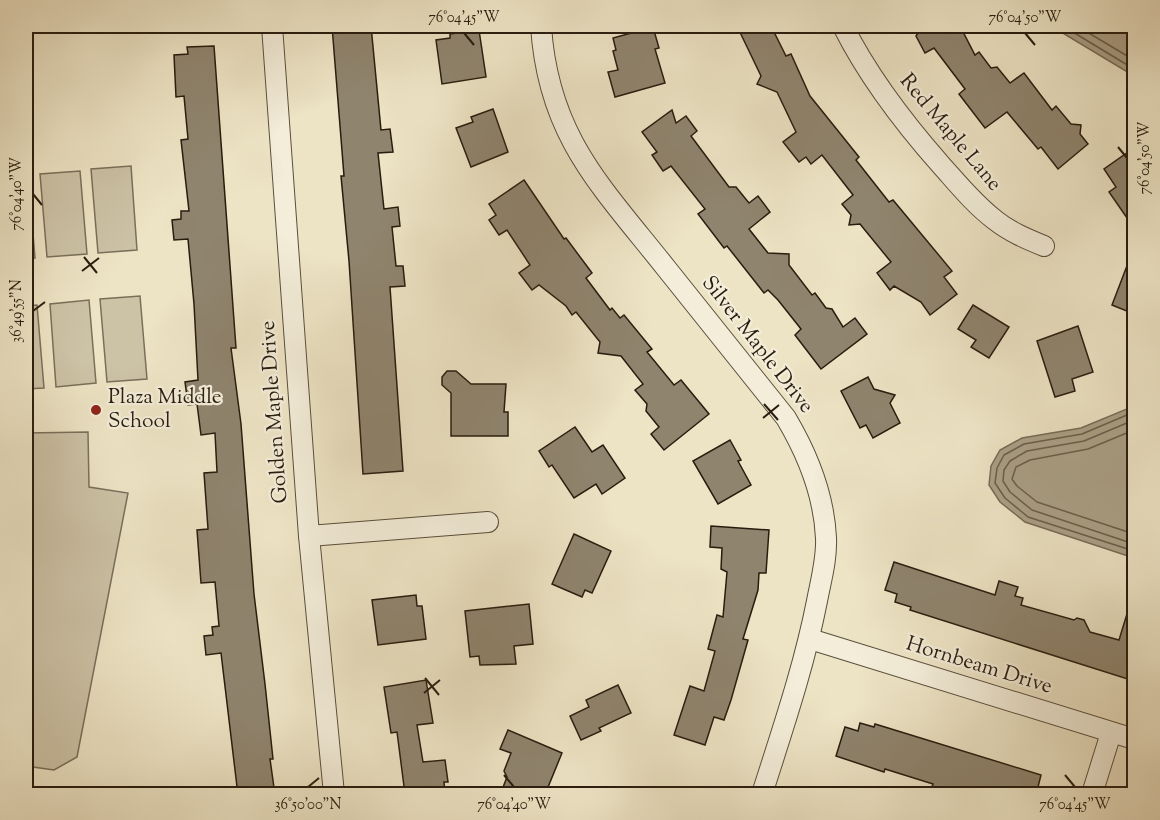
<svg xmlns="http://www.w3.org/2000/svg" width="1160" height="820" font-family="'Sorts Mill Goudy',serif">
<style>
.green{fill:#ccc2a6;stroke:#7a6f5a;stroke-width:1.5}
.water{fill:#aaa087;stroke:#766b57;stroke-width:1.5}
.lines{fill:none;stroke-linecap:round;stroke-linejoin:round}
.shore{stroke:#6a5e4b;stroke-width:1.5}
.building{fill:#8f846e;stroke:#291c0f;stroke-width:1.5}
.street-casing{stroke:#5a4e3c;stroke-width:22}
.street{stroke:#f3edd9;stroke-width:20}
.ticks{fill:none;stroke:#291c0f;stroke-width:2}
.poi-dot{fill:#8f2418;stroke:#f3edd9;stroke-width:2}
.labels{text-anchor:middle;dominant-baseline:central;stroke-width:4.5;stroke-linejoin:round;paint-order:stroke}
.street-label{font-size:21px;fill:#291c0f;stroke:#f3edd9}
.poi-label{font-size:21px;fill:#291c0f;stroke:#f3edd9;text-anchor:start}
.neatline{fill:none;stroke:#291c0f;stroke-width:2}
.ticks-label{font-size:15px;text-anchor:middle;fill:#291c0f}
</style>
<rect width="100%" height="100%" fill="#ede4c5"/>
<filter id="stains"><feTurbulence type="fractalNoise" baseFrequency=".00333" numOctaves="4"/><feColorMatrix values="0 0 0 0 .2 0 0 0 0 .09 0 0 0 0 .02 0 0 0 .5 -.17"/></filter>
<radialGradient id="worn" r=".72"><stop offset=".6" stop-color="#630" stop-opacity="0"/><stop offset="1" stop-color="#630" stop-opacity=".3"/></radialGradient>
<g class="green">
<polygon points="131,166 137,250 98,253 91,169"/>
<polygon points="80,171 87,254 47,257 40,174"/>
<polygon points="26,175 28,175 35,258 26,259"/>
<polygon points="140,296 147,379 107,382 100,299"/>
<polygon points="89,300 96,383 56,387 50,304"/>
<polygon points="37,305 44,388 26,389 26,306"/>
<polygon points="88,432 89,487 128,493 77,757 54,770 26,766 26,433"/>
</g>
<g class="water">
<polygon points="1051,26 1134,26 1134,76"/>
<polygon points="1134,406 1134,558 1025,522 1000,502 989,485 991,466 1000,450 1022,438 1081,428"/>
</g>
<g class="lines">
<g class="shore">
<polyline points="1063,26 1134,69"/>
<polyline points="1077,26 1134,60"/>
<polyline points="1134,412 1082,434 1024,444 1004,455 997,468 995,483 1005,498 1028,517 1134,551"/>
<polyline points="1134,420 1084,441 1027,451 1010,461 1004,470 1003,481 1010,492 1032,510 1134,544"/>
<polyline points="1134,430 1088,449 1030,460 1016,467 1012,479 1017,486 1037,502 1134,534"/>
</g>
</g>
<g class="building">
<polygon points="332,26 371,26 381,130 390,129 393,152 378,153 384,209 398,207 400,226 392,227 396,266 403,266 405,286 390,287 403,471 363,474 349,261 341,176 344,176"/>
<polygon points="737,26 771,26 786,56 791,54 810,96 859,157 856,160 889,202 893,200 952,271 944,277 957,294 930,315 921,302 894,286 890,290 877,273 891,262 860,224 849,225 851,215 842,204 853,195 822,155 811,164 806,157 799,162 783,142 796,132 777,92 757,84 761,76"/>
<polygon points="922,26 960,26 975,55 979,52 991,68 997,67 1010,83 1024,73 1052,110 1056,106 1071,124 1081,125 1080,134 1088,144 1058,169 1041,147 1038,149 1007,112 985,128 959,94 965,89 934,48 925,53 916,36"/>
<polygon points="653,27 659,48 655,49 665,83 615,97 608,72 618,70 613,51 616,50 613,38"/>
<polygon points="479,30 486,77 442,84 436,40 450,38 450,34"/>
<polygon points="214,46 236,348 231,348 241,424 254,594 265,684 273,759 270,759 275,795 238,795 221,653 206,655 204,636 213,635 212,627 219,626 215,582 201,583 197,530 208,529 204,473 217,472 215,433 201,435 197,404 188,405 185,382 198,380 194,304 188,239 174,240 172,220 181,219 181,211 189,211 181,140 188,139 184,96 176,97 174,55 188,54 187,47"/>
<polygon points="493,109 508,152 471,167 456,128 473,122 471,117"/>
<polygon points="672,110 676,123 686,116 697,131 691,136 729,187 736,187 749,203 758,196 770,212 749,229 768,253 789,254 789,265 812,295 815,293 826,308 832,309 843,327 855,318 867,334 821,369 795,335 801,329 778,300 768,290 764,293 727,246 724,248 698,214 705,209 671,166 663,171 652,155 657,152 642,132"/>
<polygon points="1134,148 1134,228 1109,192 1116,187 1104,169"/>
<polygon points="524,180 564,239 566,238 592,273 586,278 610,310 612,308 620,318 624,315 652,349 647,352 674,385 681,380 709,414 664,450 651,434 659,427 646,411 647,404 635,390 643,384 621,356 598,353 600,342 576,312 572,315 566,306 539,285 532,290 519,273 530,265 507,230 499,235 489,220 496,215 489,204"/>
<polygon points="1133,250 1134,250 1134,314 1112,305"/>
<polygon points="973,305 1009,327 989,358 971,347 976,340 958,329"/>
<polygon points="1078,326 1093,372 1072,379 1075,391 1055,397 1037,341"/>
<polygon points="447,371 456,371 471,384 506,384 504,412 508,412 508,436 451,436 451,393 442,385 442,377"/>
<polygon points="868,377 874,389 895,395 890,403 900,423 873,438 866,425 860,428 841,391"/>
<polygon points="575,427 592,452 603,445 625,478 602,494 596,484 574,498 552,465 549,467 539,451"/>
<polygon points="730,440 741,460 738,461 751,485 718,504 693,461"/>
<polygon points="711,526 769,530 766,573 759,573 758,590 743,639 748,640 731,700 724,720 714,717 705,745 674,735 690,686 704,691 715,651 708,649 717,615 723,617 727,572 721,569 722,548 710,547"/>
<polygon points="574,534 611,551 592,593 585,590 582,597 552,584"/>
<polygon points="894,562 995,595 999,581 1018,587 1015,596 1023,598 1021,605 1074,620 1077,618 1084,620 1090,632 1119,640 1130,604 1134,604 1134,681 910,610 911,607 895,602 897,594 885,590"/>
<polygon points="416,595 417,606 422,606 426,639 378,645 372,600"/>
<polygon points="529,604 533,644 514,646 516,664 480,665 479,656 470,657 465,611"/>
<polygon points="426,680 433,723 417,725 423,762 445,760 448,782 444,782 445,794 405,794 397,732 391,733 384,687"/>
<polygon points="618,685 631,713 599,728 601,731 581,740 570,716 589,707 586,700"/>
<polygon points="860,723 874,727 875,724 1041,775 1036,795 929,795 933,784 885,769 884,772 836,756 845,727 858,731"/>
<polygon points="508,730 562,753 546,792 538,789 536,795 500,795 507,777 504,771 511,753 500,749"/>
</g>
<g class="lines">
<g class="street-casing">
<g id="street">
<polyline points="272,26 309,536 334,794"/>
<path d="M541,26c7,110 60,160 125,242 40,50 80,100 120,150 22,37 38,76 40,120 1,21 -5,42 -9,63 -13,66 -35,130 -55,193"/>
<path d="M843,26c25,50 60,96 98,139 17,19 33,39 54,55 15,12 32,19 49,26"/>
<polyline points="309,536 488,522"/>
<polyline points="810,639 1134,739"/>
<polyline points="1092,794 1111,733"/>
</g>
</g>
<use href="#street" class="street"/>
</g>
<path class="ticks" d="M464,33l10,12M1025,33l10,12M1118,147l9,11M33,194l9,11M84,257l13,16M82,271l17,-13M33,311l12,-9M764,404l14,16M763,418l16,-13M425,678l14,17M424,693l16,-13M504,775l10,12M1065,775l10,12M308,787l11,-9"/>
<circle class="poi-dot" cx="96" cy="410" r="6"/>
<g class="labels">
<g class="street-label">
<text transform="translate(950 133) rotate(50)">Red Maple Lane</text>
<text transform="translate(757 345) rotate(52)">Silver Maple Drive</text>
<text transform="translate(275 412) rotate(-94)">Golden Maple Drive</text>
<text transform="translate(979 666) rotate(17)">Hornbeam Drive</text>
</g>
<g class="poi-label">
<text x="108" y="398">Plaza Middle<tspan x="108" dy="24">School</tspan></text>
</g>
</g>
<rect width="1160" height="820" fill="none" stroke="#ede4c5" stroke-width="66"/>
<rect x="33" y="33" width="1094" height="754" class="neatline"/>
<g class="ticks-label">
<text x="464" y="22">76°04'45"W</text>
<text x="1025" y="22">76°04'50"W</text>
<text transform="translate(1144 158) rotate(-90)" y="5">76°04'50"W</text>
<text transform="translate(16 194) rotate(-90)" y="5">76°04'40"W</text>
<text transform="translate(16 311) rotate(-90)" y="5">36°49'55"N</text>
<text x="308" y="809">36°50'00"N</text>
<text x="514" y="809">76°04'40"W</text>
<text x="1075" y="809">76°04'45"W</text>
</g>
<rect width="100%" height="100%" filter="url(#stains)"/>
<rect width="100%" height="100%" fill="url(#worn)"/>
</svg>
